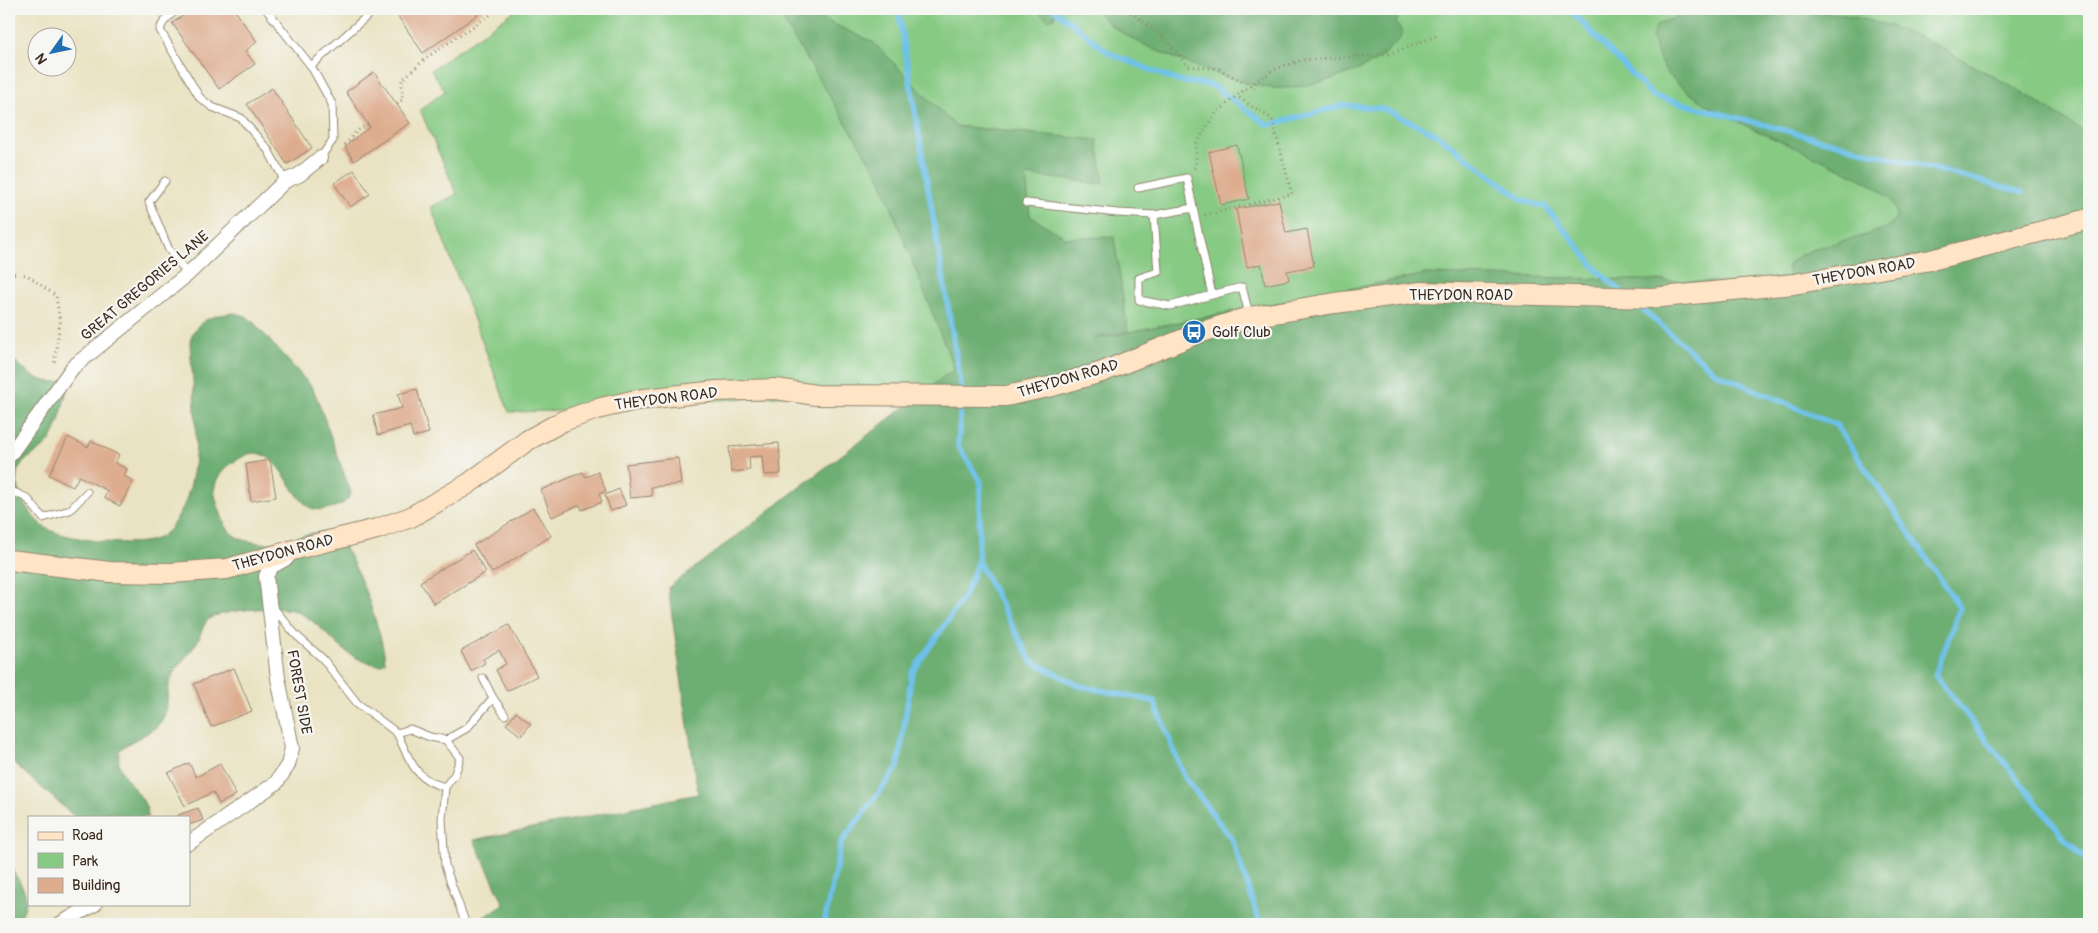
<svg xmlns="http://www.w3.org/2000/svg" width="2098" height="933" font-family="Pangolin,sans-serif">
<style>
.green{fill:#87ca84;stroke:#617a51}
.forest{fill:#6dae72;stroke:#546c48}
.lines{fill:none;stroke-linecap:round;stroke-linejoin:round}
.stream{stroke:#6dc1ea;stroke-width:5.5}
.building{fill:#dead90}
.lane-casing{stroke:#928670;stroke-width:9}
.street-casing{stroke:#928670;stroke-width:16}
.secondary-casing{stroke:#928670;stroke-width:22}
.path{stroke:#928670;stroke-width:3;stroke-dasharray:1 4;stroke-linecap:butt}
.lane{stroke:#fff;stroke-width:7}
.street{stroke:#fff;stroke-width:14}
.secondary{stroke:#ffe4c6;stroke-width:20}
.labels{text-anchor:middle;dominant-baseline:central;stroke-width:4.5;stroke-linejoin:round;paint-order:stroke}
.street-label{font-size:15px;fill:#3b2a1e;stroke:#f6f6f2}
.poi-label{font-size:15px;fill:#3b2a1e;stroke:#f6f6f2;text-anchor:start}
</style>
<rect width="100%" height="100%" fill="#f6f6f2"/>
<filter id="ink" filterUnits="userSpaceOnUse"><feTurbulence type="fractalNoise" baseFrequency=".02" numOctaves="2"/><feDisplacementMap in="SourceGraphic" scale="10" xChannelSelector="R" yChannelSelector="G"/><feConvolveMatrix kernelMatrix="1 2 1 2 8 2 1 2 1" color-interpolation-filters="sRGB"/></filter>
<filter id="wash" filterUnits="userSpaceOnUse"><feTurbulence type="fractalNoise" baseFrequency=".0096" numOctaves="4" result="noise"/><feDisplacementMap in="SourceGraphic" scale="20" xChannelSelector="R" yChannelSelector="G"/><feGaussianBlur stdDeviation="1.12" result="paint"/><feColorMatrix in="noise" values="0 0 0 0 0 0 0 0 0 0 0 0 0 0 0 0 0 1.4 0 .05"/><feComposite in="paint" operator="in"/></filter>
<g filter="url(#wash)">
<rect width="100%" height="100%" fill="#eae3c3"/>
<polygon class="green" points="517,9 2089,9 2089,740 1427,274 953,366 962,390 847,391 564,411 509,412 431,207 457,194 420,110 445,91 431,70"/>
<g class="forest">
<path d="M776,9h24l73,33 82,84 142,14 7,44 -78,-9 4,41 36,22 48,-1 14,95 -35,7 334,-65 318,9 45,-6 -3,-9c11,-28 105,-27 109,-52 1,-9 -6,-17 -12,-22 -14,-12 -33,-20 -49,-28 -51,-25 -120,-48 -161,-86 -13,-11 -17,-27 -22,-43l5,-12 24,-10 35,-3 81,-2 43,4 48,11 38,15 96,52 67,43v789h-1616l31,-20 -30,-64 224,-46 -30,-206 290,-222h-5l-73,-188z"/>
<polygon points="1036,9 1056,9 1054,18 1049,20"/>
<path d="M1097,9h304l-5,14c1,3 5,6 6,9 1,6 -7,11 -11,15 -5,4 -9,9 -14,13 -22,15 -79,31 -106,28 -34,-4 -145,-44 -167,-69 -3,-3 -5,-7 -7,-10z"/>
<path d="M234,313l12,3 8,7 57,63 6,12 34,95c-4,9 -8,11 -17,14 -8,2 -17,5 -25,0 -20,-13 -34,-67 -65,-51 -12,6 -25,15 -29,29 -2,9 3,20 6,29 5,15 10,23 27,27 9,2 17,3 26,2 16,-2 44,-16 59,-9 19,10 52,106 52,128l-5,3c-42,-5 -51,-40 -85,-54 -15,-6 -73,-1 -86,8 -7,6 -8,16 -12,23 -7,12 -19,22 -25,34 -7,14 -2,31 -10,44 -9,15 -31,18 -43,31 0,3 -1,9 0,12 4,20 29,33 29,54h-73l-66,-58v-401h3c9,9 21,21 34,23 7,2 13,-1 20,2l1,7c-5,18 -9,44 -22,56 -11,10 -30,16 -28,33 2,18 15,42 31,50 20,11 87,19 108,10 6,-3 12,-7 15,-12 38,-48 22,-128 19,-185 4,-22 24,-27 44,-29z"/>
<path d="M9,865c15,24 26,34 6,59h-6z"/>
</g>
<g class="lines">
<g class="stream">
<polyline points="1054,9 1109,53 1178,81 1212,85 1268,125 1345,105 1384,109 1436,134 1524,201 1546,207 1598,271 1622,292"/>
<polyline points="1569,9 1653,96 2022,192"/>
<polyline points="1635,303 1716,373 1836,425 1960,608 1935,675 2067,841 2089,862"/>
<polyline points="978,561 1031,661 1080,686 1154,701 1184,776 1233,841 1260,924"/>
<polyline points="824,924 841,843 898,767 912,673 965,595 978,561 981,482 958,446 962,390 898,9"/>
</g>
</g>
<g id="blocks">
<g class="building">
<polygon points="193,9 234,9 257,42 245,51 255,64 219,89 172,23"/>
<polygon points="393,9 482,9 483,11 423,53"/>
<polygon points="374,72 410,123 354,161 345,147 356,137 370,127 346,92"/>
<polygon points="272,88 312,148 287,164 247,104"/>
<polygon points="1237,145 1249,199 1221,205 1209,152"/>
<polygon points="354,170 370,194 350,207 334,183"/>
<polygon points="1279,201 1286,233 1307,229 1314,266 1287,271 1289,280 1265,285 1261,264 1247,267 1236,209"/>
<polygon points="417,389 429,433 413,437 410,426 378,435 373,415 402,408 398,394"/>
<polygon points="68,437 88,447 91,441 119,455 115,463 127,469 124,476 133,481 120,506 104,498 108,491 79,476 73,487 49,475"/>
<polygon points="779,443 781,474 764,475 762,456 749,457 750,470 731,472 729,447"/>
<polygon points="678,458 681,484 651,487 652,496 630,498 626,464"/>
<polygon points="270,460 276,497 251,501 246,464"/>
<polygon points="583,472 586,477 598,472 606,491 599,494 602,502 582,510 580,505 552,517 541,490"/>
<polygon points="619,489 626,505 611,511 605,495"/>
<polygon points="533,508 551,536 492,573 474,545"/>
<polygon points="472,550 486,572 434,604 420,582"/>
<polygon points="509,625 537,676 507,691 496,670 506,664 499,650 483,659 485,663 471,671 461,651"/>
<polygon points="234,668 252,711 211,727 194,684"/>
<polygon points="516,712 531,724 521,736 506,724"/>
<polygon points="189,763 196,777 220,764 236,795 219,804 213,792 185,806 168,773"/>
<polygon points="198,808 203,820 189,825 189,817 178,817 178,815"/>
</g>
</g>
</g>
<g filter="url(#ink)">
<use href="#blocks" fill-opacity="0" stroke="#928670" stroke-width="1"/>
<g class="lines">
<g class="lane-casing">
<g id="lane">
<path d="M179,9c-8,5 -17,12 -19,21l40,68 12,9 29,11 27,32 17,31"/>
<polyline points="266,9 311,66 332,104 333,140 320,158"/>
<polyline points="311,66 375,9"/>
<polyline points="165,181 149,202 169,250 188,274"/>
<polyline points="1138,188 1187,178 1193,208"/>
<polyline points="1026,203 1118,213 1154,215"/>
<polyline points="1212,295 1193,208 1154,215 1158,272 1139,278 1139,300 1170,306 1242,287 1249,314"/>
<polyline points="9,490 27,498 43,518 70,510 87,492"/>
<polyline points="272,606 296,635 323,659 357,703 397,733"/>
<polyline points="483,678 493,698 505,715"/>
<path d="M410,729l20,8 16,3 14,18 -5,16 -10,13c-31,-7 -36,-29 -48,-54z"/>
<polyline points="446,740 467,728 493,698"/>
<polyline points="445,787 442,819 445,866 464,919"/>
</g>
</g>
<g class="street-casing">
<g id="street">
<polyline points="9,456 73,367 188,274 285,181 299,175 320,158"/>
<polyline points="189,843 276,783 288,765 292,748 278,678 266,576 271,567 287,558"/>
<polyline points="60,924 95,904"/>
</g>
</g>
<g class="secondary-casing">
<polyline id="secondary" points="9,560 110,572 170,573 227,569 304,547 377,529 411,517 468,484 528,440 563,421 597,409 636,400 716,391 776,389 816,395 1006,396 1053,386 1102,372 1199,333 1249,317 1335,303 1421,292 1652,298 1794,284 1931,260 2089,219"/>
</g>
<g class="path">
<polyline points="1127,9 1165,38 1188,66 1219,69 1258,90"/>
<polyline points="397,104 402,100 402,80 426,58 499,9"/>
<polyline points="345,145 356,132 368,124"/>
<polyline points="1194,168 1196,164 1196,144 1214,115 1240,93 1273,70 1302,60 1390,54 1436,36"/>
<polyline points="1205,215 1292,194 1272,119 1236,96"/>
<polyline points="9,273 27,275 56,296 60,322 54,365"/>
</g>
<use href="#lane" class="lane"/>
<use href="#street" class="street"/>
<use href="#secondary" class="secondary"/>
</g>
</g>
<defs>
<g id="bus-disc" transform="scale(1.25)"><circle r="9.5" fill="#1f6fb2" stroke="#f6f6f2"/><path d="M-5-6H5V4H4V6H2V4H-2V6H-4V4H-5ZM-3.5-4V0h7V-4ZM-3.5 1.2v1.5H-2V1.2ZM2 1.2v1.5H3.5V1.2Z" fill="#fff"/></g>
</defs>
<g fill-rule="evenodd">
<use href="#bus-disc" x="1194" y="332"/>
</g>
<g class="labels">
<g class="street-label">
<text transform="translate(1864 272) rotate(-10)">THEYDON ROAD</text>
<text transform="translate(145 286) rotate(-40)">GREAT GREGORIES LANE</text>
<text x="1461" y="295">THEYDON ROAD</text>
<text transform="translate(1068 379) rotate(-16)">THEYDON ROAD</text>
<text transform="translate(666 399) rotate(-7)">THEYDON ROAD</text>
<text transform="translate(283 553) rotate(-15)">THEYDON ROAD</text>
<text transform="translate(299 692) rotate(80)">FOREST SIDE</text>
</g>
<g class="poi-label">
<text x="1212" y="332">Golf Club</text>
</g>
</g>
<rect width="2098" height="933" fill="none" stroke="#f6f6f2" stroke-width="30"/>
<rect x="28" y="816" width="162" height="90" fill="#f6f6f2" stroke="#aba49d"/>
<rect x="38" y="832" width="25" height="8" fill="#ffe4c6" stroke="#aba49d"/>
<text x="72" y="840" font-size="15" fill="#3b2a1e">Road</text>
<rect x="38" y="853" width="25" height="15" fill="#87ca84" stroke="#aba49d"/>
<text x="72" y="866" font-size="15" fill="#3b2a1e">Park</text>
<rect x="38" y="878" width="25" height="15" fill="#dead90" stroke="#aba49d"/>
<text x="72" y="890" font-size="15" fill="#3b2a1e">Building</text>
<g transform="translate(52 52) rotate(237)"><circle r="24" fill="#f6f6f2" stroke="#aba49d"/>
<path d="M0-4L9 19L0 12L-9 19Z" fill="#1f6fb2"/>
<text y="-8" font-size="14" font-weight="bold" text-anchor="middle" fill="#3b2a1e">N</text>
</g>
</svg>
